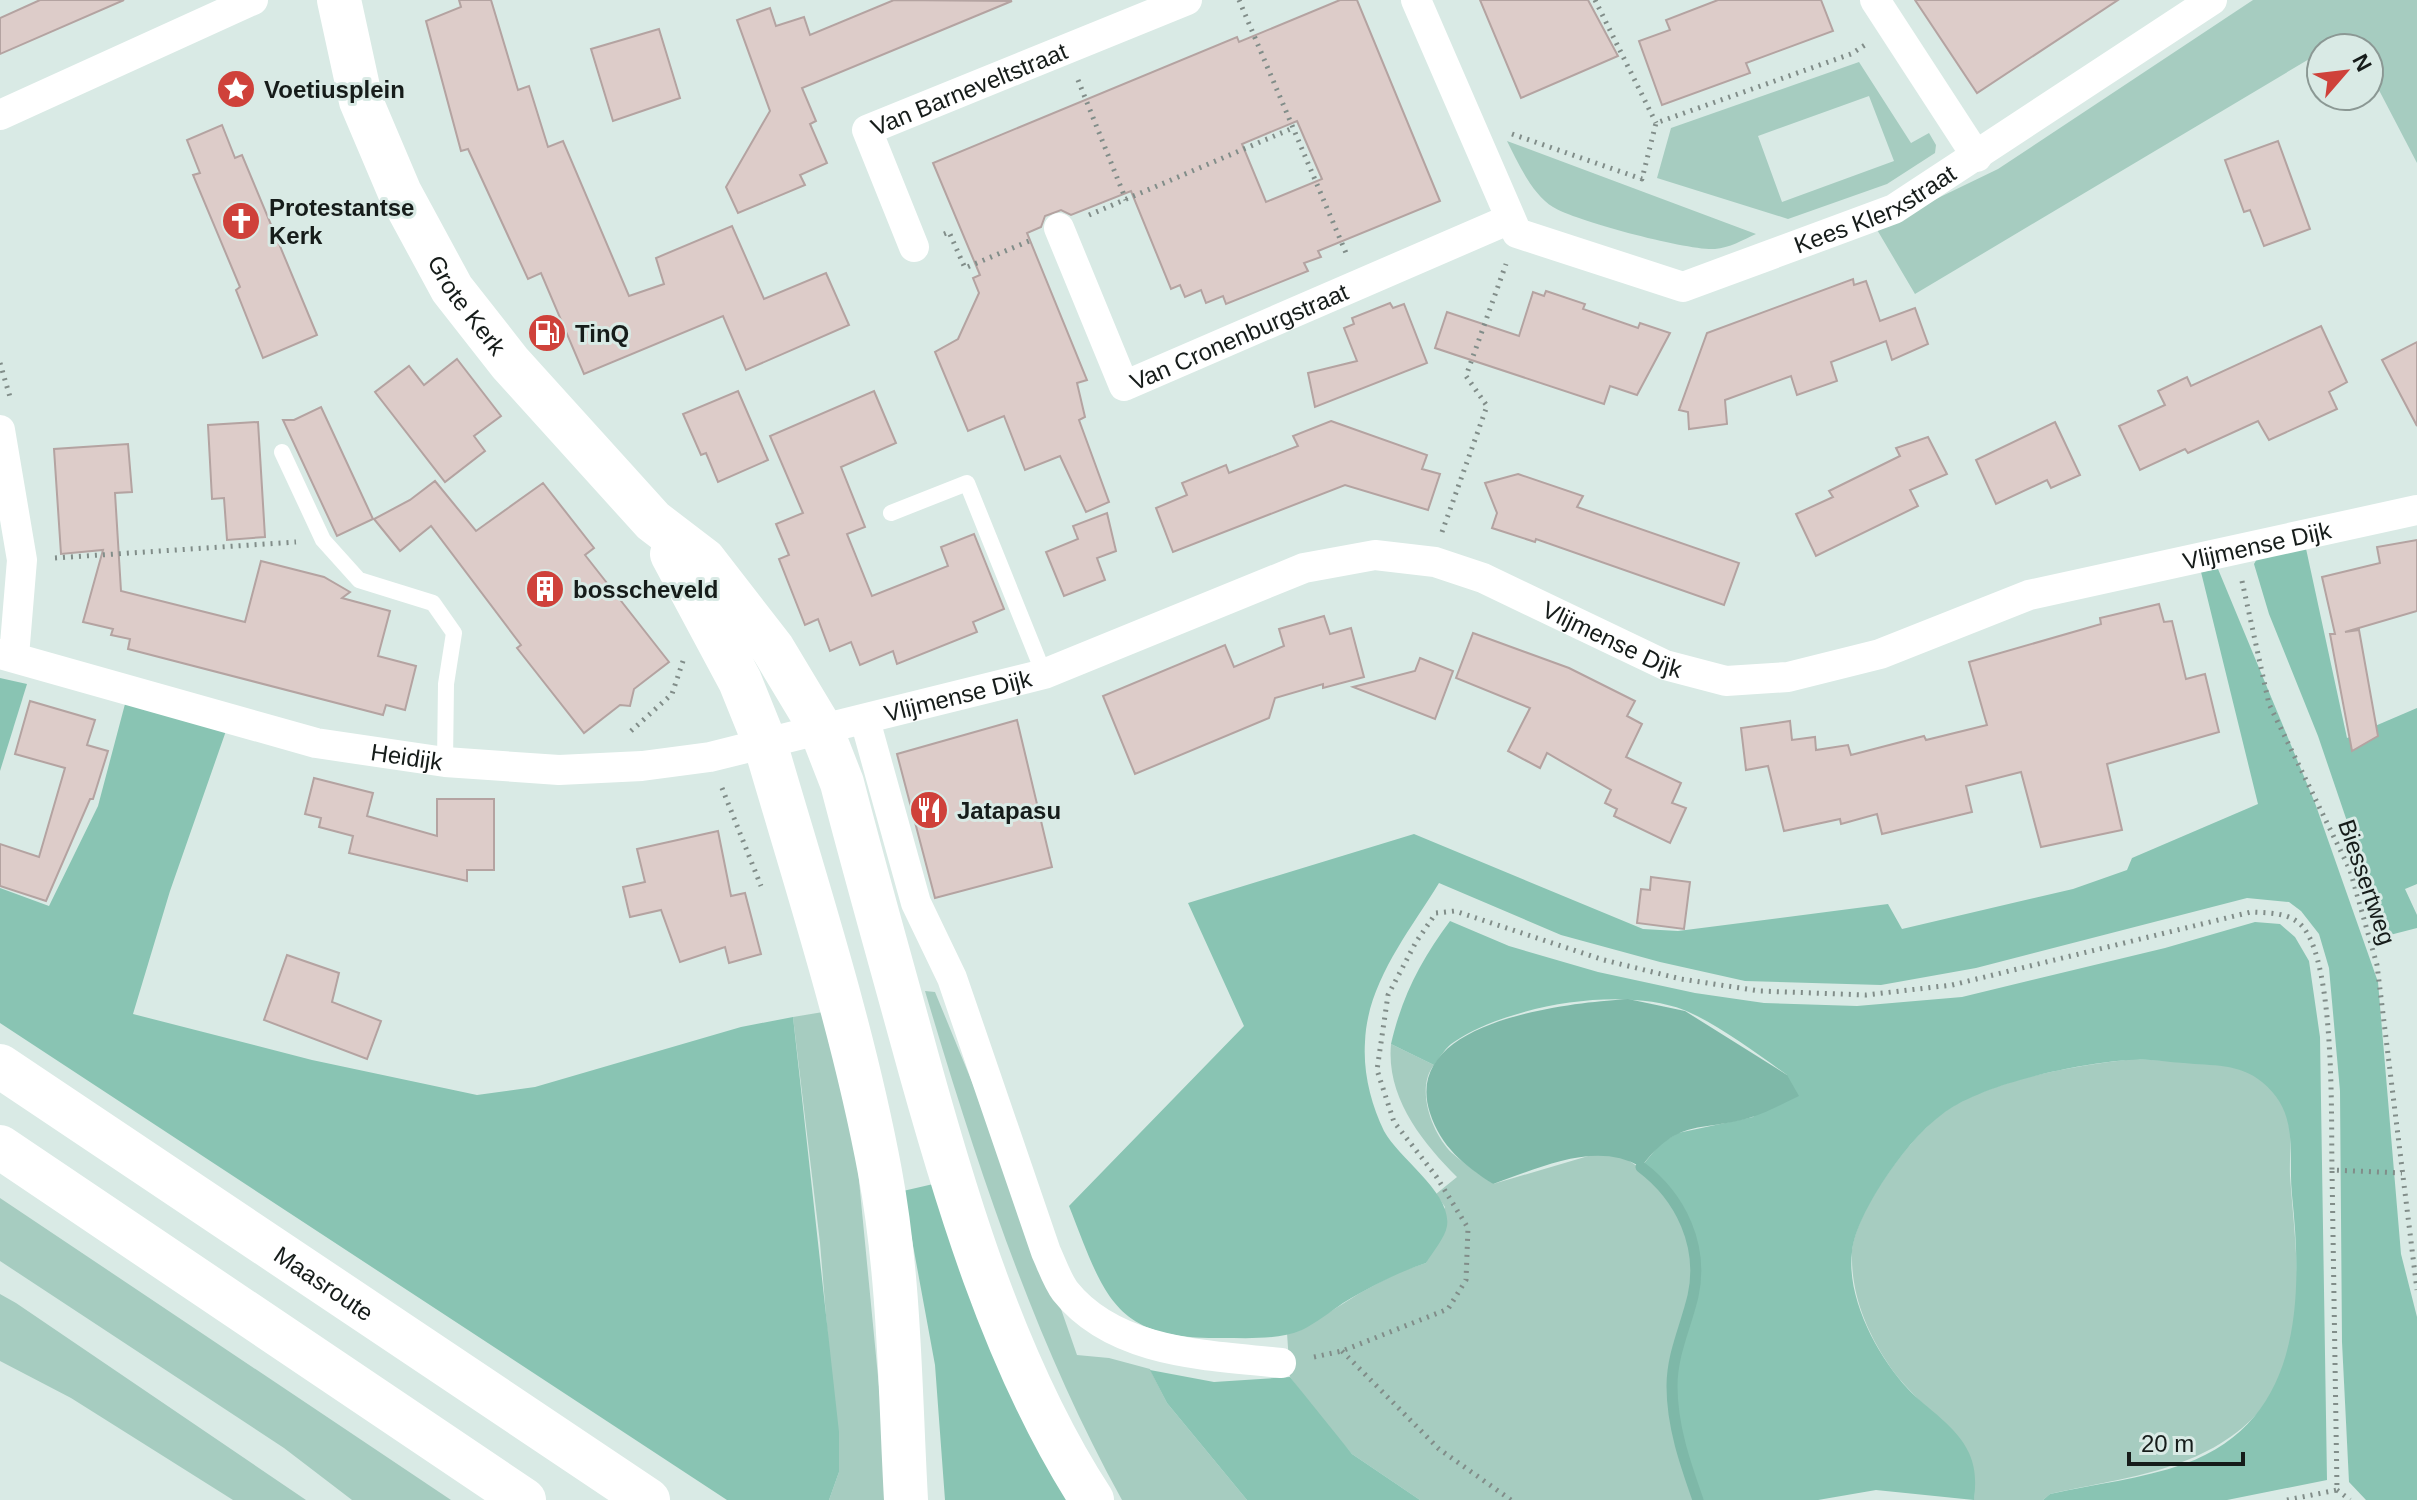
<svg xmlns="http://www.w3.org/2000/svg" width="2417" height="1500" font-family="Helvetica,sans-serif">
<style>
.green{fill:#a6ccc0;fill-rule:evenodd}
.forest{fill:#89c4b3}
.water{fill:#7eb8a8}
.lines{fill:none;stroke-linecap:round;stroke-linejoin:round}
.stream{stroke:#7eb8a8;stroke-width:11}
.building{fill:#ddccc9;stroke:#b4a3a1;stroke-width:2;fill-rule:evenodd}
.path{stroke:#818d89;stroke-width:5;stroke-dasharray:2 6;stroke-linecap:butt}
.service{stroke:#fff;stroke-width:16}
.minor{stroke:#fff;stroke-width:30}
.secondary{stroke:#fff;stroke-width:44}
.motorway{stroke:#fff;stroke-width:44}
.labels{text-anchor:middle;dominant-baseline:central;stroke-width:6;stroke-linejoin:round;paint-order:stroke}
.poi-label{font-size:24px;font-weight:bold;fill:#161c1a;stroke:#d9eae5;text-anchor:start}
.street-label{font-size:24px;fill:#161c1a;stroke:#d9eae5}
</style>
<rect width="100%" height="100%" fill="#d9eae5"/>
<g class="green">
<polygon points="2253,0 2417,0 2417,163 2369,71 2369,48 2357,48 2350,35 2321,48 2321,52 1915,294 1876,228 1998,169"/>
<path d="M1859,62l52,81 18,-10 7,12 -1,8 -48,31 -99,35 -131,-41 14,-50zM1869,96l25,65 -112,41 -24,-66z"/>
<path d="M1507,141l249,93c-13,6 -27,14 -41,15 -26,2 -140,-28 -162,-42 -21,-13 -35,-44 -46,-66z"/>
<path d="M925,991l10,1 102,248 40,115 32,3 41,11 17,34 80,97h-125c-88,-159 -145,-335 -197,-509z"/>
<polygon points="823,1012 857,1160 890,1500 829,1500 839,1472 820,1243 793,1017"/>
<path d="M1391,1044l43,21c-19,23 -2,69 18,88 12,11 28,21 41,31l102,-30 27,2 43,29 29,53 -1,56 -17,55 8,111 14,40h-278l-68,-46 -33,-38 -29,-39 -3,-44 14,-3 59,-37 39,-21 27,-9 19,-56 -9,-13 21,-17c-35,-35 -71,-80 -66,-133z"/>
<path d="M2133,1059c25,2 89,2 109,9 12,4 30,20 38,30 15,19 9,54 10,77 5,78 25,182 -38,244 -54,53 -132,59 -202,75l-7,6h-69c5,-65 -57,-90 -87,-138 -21,-32 -36,-69 -35,-108 1,-41 61,-122 95,-144 50,-32 128,-44 186,-51z"/>
<polygon points="0,1198 451,1500 352,1500 284,1448 0,1261"/>
<polygon points="0,1294 16,1303 306,1500 233,1500 71,1398 0,1361"/>
</g>
<g class="forest">
<polygon points="2305,544 2347,738 2417,708 2417,884 2405,889 2417,915 2417,928 2386,936 2318,736 2269,614 2254,564 2258,557"/>
<path d="M2218,569l97,234 63,179 23,272 16,63v183h-51l-17,-18 -7,-140 -2,-251 -11,-123 -10,-34 -18,-23 -12,-9 -42,-4 -271,70 -95,17 -136,-4 -85,-19 -99,-27 -122,-52c-30,49 -72,100 -74,159 -2,31 6,62 19,89 15,28 68,62 63,95 -2,12 -15,27 -21,37 -30,10 -56,24 -83,40 -13,9 -27,20 -41,27 -23,10 -54,8 -79,8 -110,2 -118,-41 -154,-132l175,-180 -56,-123 226,-69 229,95 35,2 210,-27 14,25 171,-40 54,-19 5,-12 126,-54 -57,-232z"/>
<polygon points="0,678 27,684 0,771"/>
<polygon points="125,704 227,728 170,891 133,1014 312,1060 477,1095 535,1087 741,1027 793,1017 839,1432 839,1472 829,1500 727,1500 0,1023 0,888 49,906 98,806"/>
<path d="M1450,921l59,25 89,26 97,21 69,10 93,3 105,-9 203,-49 90,-26 25,2 15,13 14,24 11,76 7,443 -100,20h-184l7,-6c44,-10 92,-15 134,-30 118,-42 119,-164 108,-269 -4,-44 8,-82 -30,-113 -23,-19 -50,-16 -78,-19 -18,-1 -37,-5 -55,-3 -49,3 -144,23 -184,52 -26,19 -45,44 -63,71 -12,19 -28,47 -30,69 -6,46 26,105 56,137 19,20 49,37 61,64 7,15 7,31 5,47l-98,-10 -58,10h-120c-13,-37 -26,-74 -26,-114 0,-32 14,-60 21,-90 11,-50 -12,-99 -52,-129l20,-24 17,-10 75,-16 34,-42c-29,-21 -71,-52 -103,-65 -63,-24 -175,-5 -230,32 -8,5 -14,15 -20,23l-43,-21c11,-48 30,-84 59,-123z"/>
<polygon points="942,1182 1075,1500 945,1500 935,1365 903,1191"/>
<polygon points="1150,1370 1214,1382 1290,1377 1352,1454 1420,1500 1247,1500 1167,1403"/>
</g>
<path class="water" d="M1628,999l57,12 102,64 12,21c-15,7 -31,16 -47,21 -53,16 -71,-1 -111,50 -45,-27 -101,1 -148,17 -29,-19 -52,-37 -63,-71 -30,-93 138,-110 198,-114z"/>
<g class="lines">
<path class="stream" d="M1641,1167c40,30 63,79 52,129 -7,30 -21,58 -21,90 0,40 13,77 26,114"/>
</g>
<g class="building">
<polygon points="40,0 124,0 0,54 0,18"/>
<polygon points="459,0 491,0 518,90 529,86 548,147 563,141 629,296 664,284 656,258 732,226 764,299 826,273 849,325 746,370 723,316 584,374 541,273 528,279 468,149 461,151 426,21 461,7"/>
<polygon points="894,0 1012,1 802,88 816,121 810,124 827,163 800,175 805,185 738,213 726,187 770,111 737,20 770,8 776,26 804,17 810,35"/>
<path d="M1340,0h17l83,201 -122,50 3,6 -17,6 4,8 -82,33 -3,-8 -17,7 -5,-13 -16,7 -5,-12 -9,4 -40,-98 -60,24 -10,-5 -16,6 -4,11 -14,6 60,147 -10,3 8,34 -6,3 30,82 -23,10 -26,-56 -35,14 -21,-54 -36,15 -33,-79 23,-13 21,-46 -6,-15 7,-3 -47,-112 304,-126 2,5zM1297,121l25,58 -56,23 -24,-58z"/>
<polygon points="1480,0 1588,0 1618,56 1521,98"/>
<polygon points="1718,0 1821,0 1833,31 1746,63 1750,73 1662,105 1639,41 1670,30 1666,20"/>
<polygon points="1915,0 2118,0 1977,93"/>
<polygon points="659,29 680,98 613,121 591,49"/>
<polygon points="222,125 235,158 242,155 317,335 263,358 236,290 240,287 193,175 200,173 187,140"/>
<polygon points="2278,141 2310,229 2264,246 2250,210 2244,212 2225,160"/>
<polygon points="1853,279 1854,285 1866,281 1880,321 1915,308 1928,344 1892,360 1886,341 1831,362 1837,381 1797,395 1791,376 1725,400 1727,424 1689,429 1688,412 1679,410 1707,333"/>
<polygon points="1546,291 1585,304 1583,309 1638,328 1640,323 1670,333 1637,395 1610,386 1604,404 1435,348 1447,312 1519,336 1533,292 1544,296"/>
<polygon points="1390,303 1393,308 1404,304 1427,363 1315,407 1308,373 1357,361 1344,328 1354,324 1352,318"/>
<polygon points="2321,326 2347,382 2329,392 2337,409 2269,440 2258,421 2188,453 2185,449 2140,470 2119,426 2165,405 2158,391 2187,377 2191,386"/>
<polygon points="2417,342 2417,426 2382,360"/>
<polygon points="457,359 501,416 474,436 485,451 445,482 375,392 409,366 424,385"/>
<polygon points="738,391 768,460 718,482 706,453 701,455 683,414"/>
<polygon points="874,391 896,443 841,467 865,527 847,534 872,596 948,566 941,547 974,534 1004,609 973,622 977,632 897,664 893,651 860,665 851,642 830,651 818,619 805,625 779,559 789,555 776,524 803,513 770,436"/>
<polygon points="321,407 373,519 337,536 283,420 294,420"/>
<polygon points="1331,421 1427,455 1422,469 1440,474 1428,510 1345,485 1173,552 1156,508 1187,495 1182,483 1226,465 1229,473 1298,446 1293,436"/>
<polygon points="258,422 265,537 227,540 224,498 212,499 208,425"/>
<polygon points="2055,422 2080,475 2051,488 2047,480 1996,504 1976,460"/>
<polygon points="1928,437 1947,474 1910,490 1918,506 1816,556 1796,514 1833,497 1829,491 1900,456 1896,448"/>
<polygon points="128,444 132,492 115,493 121,591 245,622 261,561 324,577 350,592 342,598 390,611 378,656 416,666 405,710 386,705 383,715 128,649 130,639 111,635 113,629 83,622 103,550 61,554 54,449"/>
<polygon points="1518,474 1583,496 1577,507 1739,563 1724,605 1536,539 1535,542 1492,528 1497,513 1485,483"/>
<polygon points="435,481 476,531 543,483 594,548 585,555 669,662 634,689 630,706 620,705 584,733 517,648 521,645 431,526 400,551 374,519 410,500"/>
<polygon points="1107,513 1116,551 1097,558 1105,580 1064,596 1046,552 1078,539 1073,526"/>
<polygon points="2417,540 2417,611 2345,632 2359,630 2378,736 2352,751 2330,634 2335,634 2322,577 2380,563 2377,547"/>
<polygon points="2159,604 2164,622 2172,621 2186,679 2205,674 2219,732 2107,764 2122,830 2041,847 2021,772 1966,786 1972,812 1882,834 1877,814 1841,824 1840,819 1784,831 1768,766 1746,770 1741,728 1790,721 1792,740 1815,737 1816,750 1848,745 1851,755 1924,736 1926,740 1987,725 1969,662 2101,624 2100,618"/>
<polygon points="1324,616 1330,634 1351,628 1364,677 1323,688 1323,684 1275,698 1269,718 1135,774 1103,696 1225,645 1234,667 1284,646 1279,629"/>
<polygon points="1473,633 1569,668 1635,701 1627,716 1642,724 1626,757 1681,783 1672,803 1686,808 1670,843 1614,816 1617,809 1605,803 1611,790 1547,753 1540,768 1508,751 1530,708 1456,678"/>
<polygon points="1420,658 1453,671 1435,719 1353,687 1415,671"/>
<polygon points="30,701 95,720 87,745 108,751 93,799 90,799 46,901 0,886 0,844 39,857 65,768 15,754"/>
<polygon points="1017,720 1052,867 935,898 897,754"/>
<polygon points="314,778 373,793 367,816 437,836 437,799 494,799 494,870 467,870 467,881 349,853 353,836 319,827 321,818 305,814"/>
<polygon points="718,831 731,896 745,893 761,954 729,963 725,947 680,962 661,910 630,917 623,887 645,882 637,849"/>
<polygon points="1651,877 1690,882 1684,929 1637,923 1641,889 1650,890"/>
<polygon points="287,955 339,973 332,1002 381,1021 367,1059 264,1020"/>
</g>
<g class="lines">
<g class="path">
<polyline points="1239,0 1346,253"/>
<polyline points="1595,0 1656,123"/>
<polyline points="1078,80 1126,200"/>
<polyline points="1512,134 1642,179 1656,123 1851,54 1865,45"/>
<polyline points="1089,215 1293,128"/>
<polyline points="944,234 949,232 965,268 1029,241"/>
<polyline points="0,363 10,397"/>
<polyline points="1442,532 1487,406 1466,376 1506,264"/>
<polyline points="55,558 296,542"/>
<polyline points="2242,581 2269,704 2350,870 2377,965 2417,1290"/>
<polyline points="631,731 672,694 683,661"/>
<polyline points="722,788 761,886"/>
<polyline points="1342,1351 1439,1449 1511,1500"/>
<path d="M1314,1357l28,-6 106,-42 18,-29 2,-52 -32,-52 -42,-54 -17,-52 11,-75 28,-53 20,-29 19,-2 149,49 77,19 79,12 106,4 86,-10 299,-73c18,1 39,0 52,15 32,39 28,190 29,243"/>
<polyline points="2337,1490 2350,1500"/>
<polyline points="2287,1500 2337,1490 2332,1170 2402,1173"/>
</g>
<g class="service">
<polyline points="282,452 323,540 359,580 433,603 454,633 446,684 445,762"/>
<polyline points="891,513 967,483 1044,674"/>
</g>
<g class="minor">
<path id="s1" d="M1416,0l101,233 166,54 211,-78 318,-209"/>
<polyline points="1875,0 1977,157"/>
<polyline points="0,115 253,0"/>
<path id="s2" d="M1059,228l65,158 386,-167"/>
<path id="s3" d="M914,247l-47,-117 320,-130"/>
<polyline points="0,430 22,560 14,656"/>
<path id="s4" d="M0,654l316,89 129,19 114,8 83,-4 68,-9 334,-83 260,-106 71,-13 60,7 48,16 182,87 61,16 62,-4 92,-23 149,-59 388,-85"/>
<path d="M865,720l51,183 36,75 94,274c6,13 11,28 19,39 50,63 143,64 216,72"/>
</g>
<g class="secondary">
<path id="s5" d="M339,0l22,101 39,92 52,96 58,74 143,158 51,39 69,89 48,80"/>
<polyline points="672,554 740,681 765,743"/>
</g>
<g class="motorway">
<path d="M821,729l21,54c22,85 46,169 69,253 42,154 93,329 181,464"/>
<path d="M765,743c41,141 88,284 115,429 20,107 20,220 26,328"/>
<path id="s6" d="M0,1066l648,434"/>
<polyline points="0,1147 524,1500"/>
</g>
</g>
<defs>
<g id="sight-disc" transform="scale(2)"><circle r="9.5" fill="#cf413a" stroke="#d9eae5"/><path d="M0-6L1.8-2.2L6-1.7L2.9 1.2L3.7 5.4L0 3.3L-3.7 5.4L-2.9 1.2L-6-1.7L-1.8-2.2Z" fill="#fff"/></g>
<g id="church-disc" transform="scale(2)"><circle r="9.5" fill="#cf413a" stroke="#d9eae5"/><path d="M-1.2-6h2.4v3.5h3.3v2.4h-3.3V6h-2.4V-.1h-3.3v-2.4h3.3Z" fill="#fff"/></g>
<g id="fuel-disc" transform="scale(2)"><circle r="9.5" fill="#cf413a" stroke="#d9eae5"/><path d="M-5.5-6h7V0h2V4h1.3V-2.5L3-4.5l.8-.8L6-3V5H2.5V1h-1V6h-7ZM-4.2-4.7v3.2H.2V-4.7Z" fill="#fff"/></g>
<g id="building-disc" transform="scale(2)"><circle r="9.5" fill="#cf413a" stroke="#d9eae5"/><path d="M-4-6H4V6H1V3H-1V6H-4ZM-2.5-4.3h1.7v1.8h-1.7ZM.8-4.3h1.7v1.8H.8ZM-2.5-1h1.7V.8h-1.7ZM.8-1h1.7V.8H.8Z" fill="#fff"/></g>
<g id="restaurant-disc" transform="scale(2)"><circle r="9.5" fill="#cf413a" stroke="#d9eae5"/><path d="M-5-6h1v4h1v-4h1v4h1v-4h1v5L-1.5 .5V6h-2V.5L-5-1ZM5-6V6H3V1.5H1.5Q1.5-4 5-6Z" fill="#fff"/></g>
</defs>
<g fill-rule="evenodd">
<use href="#sight-disc" x="236" y="89"/>
<use href="#church-disc" x="241" y="221"/>
<use href="#fuel-disc" x="547" y="333"/>
<use href="#building-disc" x="545" y="589"/>
<use href="#restaurant-disc" x="929" y="810"/>
</g>
<g class="labels">
<g class="poi-label">
<text x="264" y="89">Voetiusplein</text>
<text x="269" y="207">Protestantse<tspan x="269" dy="28">Kerk</tspan></text>
<text x="575" y="333">TinQ</text>
<text x="573" y="589">bosscheveld</text>
<text x="957" y="810">Jatapasu</text>
</g>
<g class="street-label">
<text stroke="none"><textPath href="#s3" startOffset="236">Van Barneveltstraat</textPath></text>
<text stroke="none"><textPath href="#s1" startOffset="636">Kees Klerxstraat</textPath></text>
<text stroke="none"><textPath href="#s5" startOffset="334">Grote Kerk</textPath></text>
<text stroke="none"><textPath href="#s2" startOffset="296">Van Cronenburgstraat</textPath></text>
<text stroke="none"><textPath href="#s4" startOffset="2348">Vlijmense Dijk</textPath></text>
<text stroke="none"><textPath href="#s4" startOffset="1676">Vlijmense Dijk</textPath></text>
<text stroke="none"><textPath href="#s4" startOffset="980">Vlijmense Dijk</textPath></text>
<text stroke="none"><textPath href="#s4" startOffset="420">Heidijk</textPath></text>
<text transform="translate(2367 882) rotate(71)">Biessertweg</text>
<text stroke="none"><textPath href="#s6" startOffset="390">Maasroute</textPath></text>
</g>
</g>
<g transform="translate(2345 72) rotate(62)"><circle r="38" fill="#d9eae5" stroke="#8b9894" stroke-width="2"/>
<path d="M0-6L14 30L0 20L-14 30Z" fill="#cf413a"/>
<text y="-12" font-size="22" font-weight="bold" text-anchor="middle" fill="#161c1a">N</text>
</g>
<path d="M2129 1452v12h114v-12" fill="none" stroke="#161c1a" stroke-width="4"/>
<text x="2141" y="1452" font-size="24" fill="#161c1a" stroke="#d9eae5" stroke-width="6" paint-order="stroke">20 m</text>
</svg>
